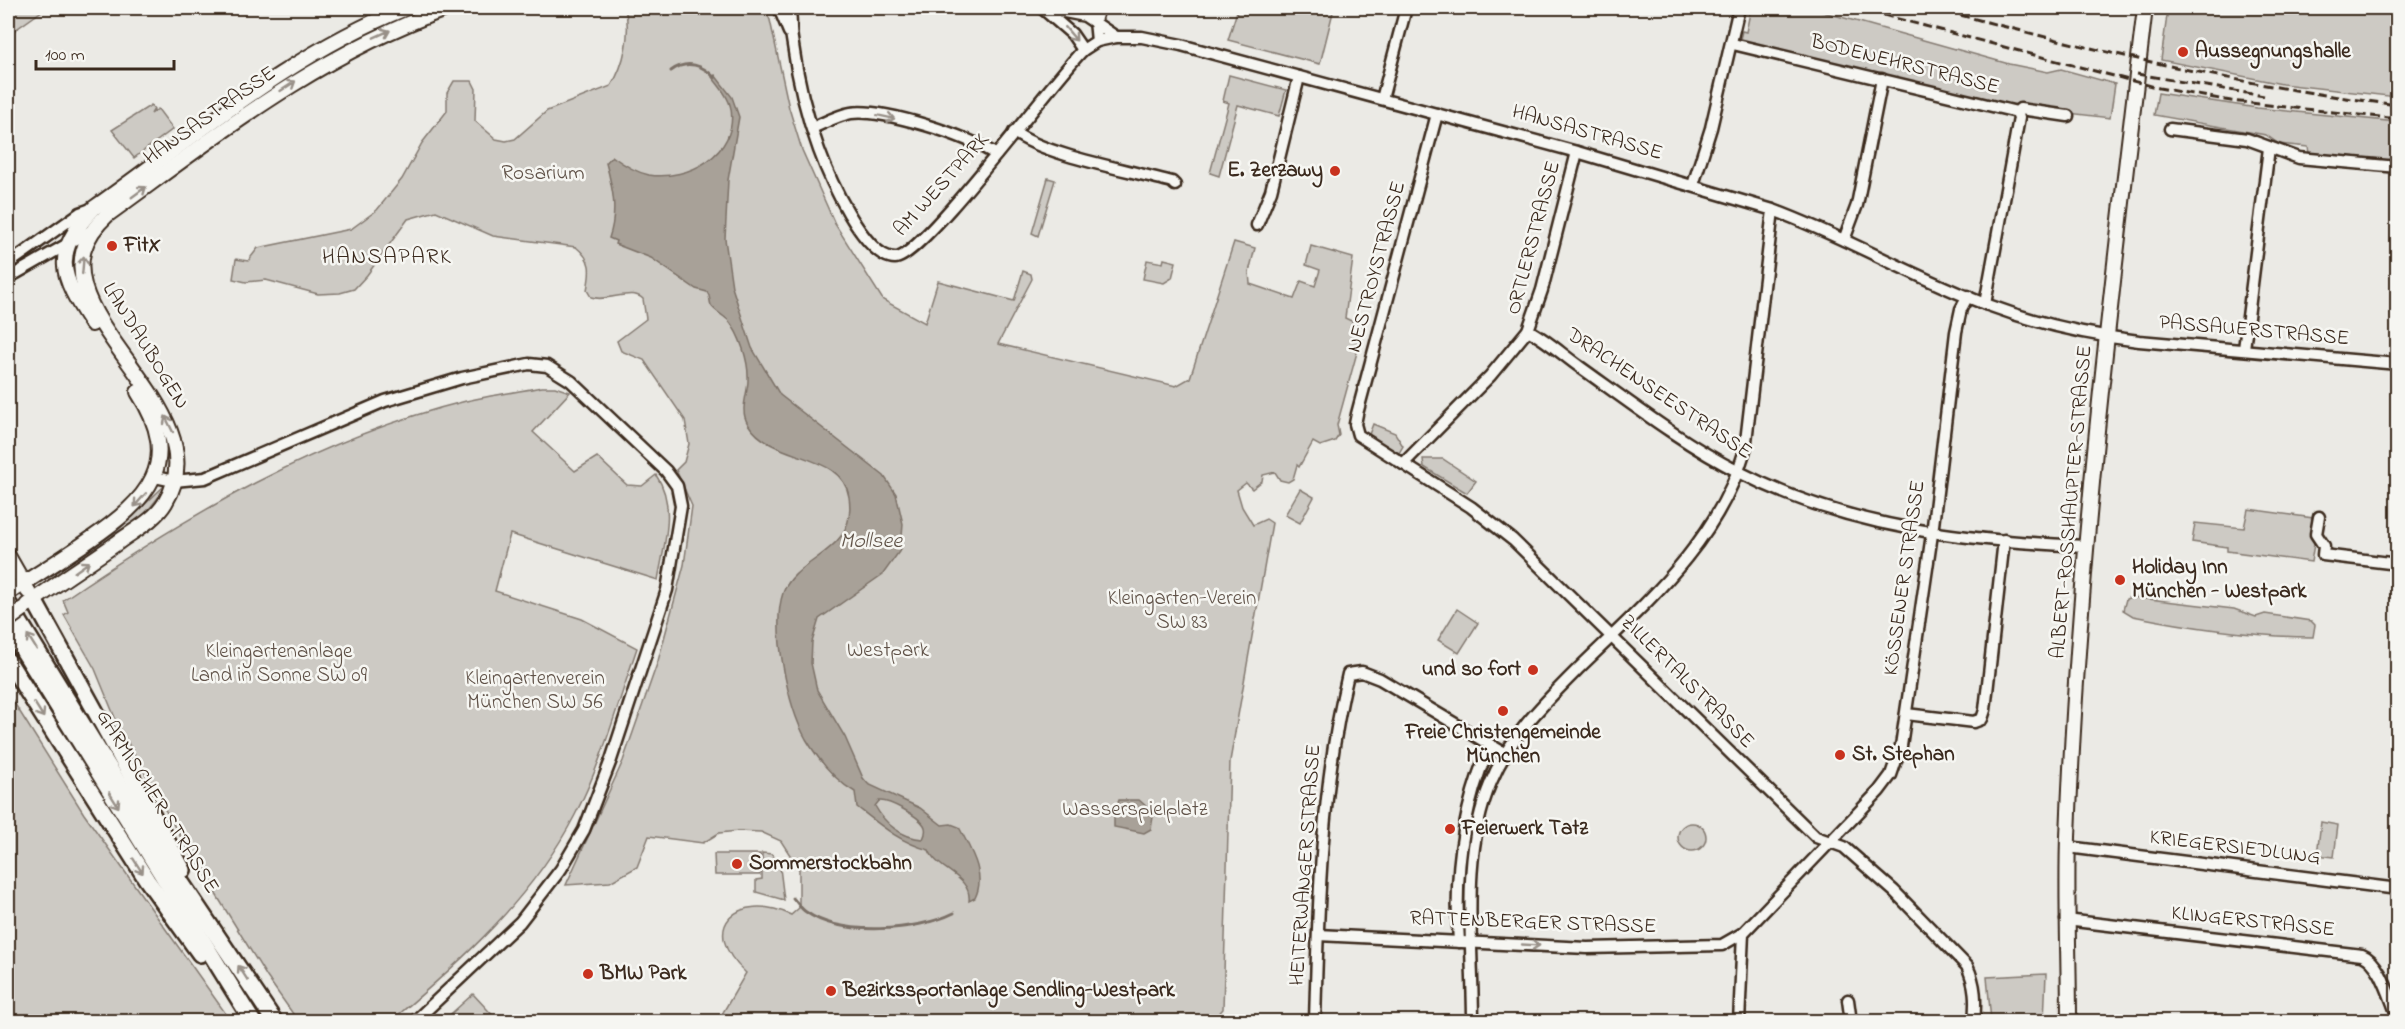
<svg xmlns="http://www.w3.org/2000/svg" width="2405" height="1029" font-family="'Indie Flower',sans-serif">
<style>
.green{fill:#cdcac4;stroke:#847a71;stroke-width:1.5}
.water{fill:#a8a198;stroke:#7c7167;stroke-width:1.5;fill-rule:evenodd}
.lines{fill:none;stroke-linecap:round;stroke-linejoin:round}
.stream{stroke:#7c7167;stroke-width:3}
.minor-casing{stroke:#3b2a1e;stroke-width:15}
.major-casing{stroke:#3b2a1e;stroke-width:18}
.highway-casing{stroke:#3b2a1e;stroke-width:20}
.minor{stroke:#f6f6f2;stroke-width:10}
.major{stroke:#f6f6f2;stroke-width:14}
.highway{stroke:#f6f6f2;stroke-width:15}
.rail{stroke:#3b2a1e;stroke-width:3;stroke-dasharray:9 4.5;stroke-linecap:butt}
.major-bridge-casing{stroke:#3b2a1e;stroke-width:18;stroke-linecap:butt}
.major-bridge{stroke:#f6f6f2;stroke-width:14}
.oneway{stroke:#989088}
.poi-dot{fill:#c8321e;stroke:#f6f6f2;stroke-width:2}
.labels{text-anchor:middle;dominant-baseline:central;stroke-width:5;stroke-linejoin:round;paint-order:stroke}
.poi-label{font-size:21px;font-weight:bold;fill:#3b2a1e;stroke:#f6f6f2;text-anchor:start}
.street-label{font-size:21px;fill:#3b2a1e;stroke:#f6f6f2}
.park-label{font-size:21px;fill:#605248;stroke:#f6f6f2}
.neighbourhood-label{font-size:22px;letter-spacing:1.5px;fill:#3b2a1e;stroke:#f6f6f2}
.water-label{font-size:22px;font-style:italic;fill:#615449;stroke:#f6f6f2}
</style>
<rect width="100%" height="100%" fill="#ebeae5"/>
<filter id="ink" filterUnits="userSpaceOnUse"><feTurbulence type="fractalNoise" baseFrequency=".0167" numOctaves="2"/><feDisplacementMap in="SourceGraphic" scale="12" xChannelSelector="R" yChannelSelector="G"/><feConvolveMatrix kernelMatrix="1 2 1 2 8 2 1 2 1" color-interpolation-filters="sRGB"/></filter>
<g filter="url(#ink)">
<g class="green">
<polygon points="14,8 46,8 8,35 8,12"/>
<path d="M625,8h139l6,12 19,88 13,42 33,74 48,76 42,23 13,-42 76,20 9,-30 8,3 1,5 -34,65 178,42 14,-8 44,-136 21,6 -6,24 1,12 44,15 7,-18 14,5 5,-16 -14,-5 5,-19 42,12 -8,60 19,9 -27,98 2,10 -4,6 -15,5 -7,-4 -14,25 -2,-2 -4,14 -5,3 -8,-2 -5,-8 -12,3 -1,6 -10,8 -6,-6 -9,7 5,17 11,18 13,-6 6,4 -42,238 -7,248 -12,13 -493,-1 28,-48c-50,-45 -8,-83 45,-58l8,-7v-39l-18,-28 -20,-9 -23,-1 -19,2 -16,10 -54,-7 -12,31 -27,15 -44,3 57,-124 35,-100 26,-96 8,-59 -16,-36 8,-8 5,-18 -4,-24 -41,-60 -23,-9 -4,-10 29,-22 -3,-20c-11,-12 -36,4 -52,-2l-4,-7c4,-20 5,-30 -11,-43l-83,-11 -57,-25 -28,8 -41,56 -13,14 -14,4 -22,1 -52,-14 -20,2 -13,-3 3,-20 12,2 10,-13 93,-19 26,-19 25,-31 20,-36 25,-32v-18l7,-12h18l4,8 -1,32 21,18 10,2 9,-2 32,-28 64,-25c14,-22 20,-54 14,-78z"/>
<polygon points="1238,8 1334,8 1320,64 1228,40"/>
<polygon points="1751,8 1809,8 2009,64 2048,72 2061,69 2115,84 2110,118 2010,106 1739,43 1742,31 1746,32"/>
<polygon points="2168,8 2397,8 2397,97 2282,84 2161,60"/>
<polygon points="1229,75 1286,90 1279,116 1238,105 1219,176 1210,173 1229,103 1223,101"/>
<polygon points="2158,93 2257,108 2397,122 2397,161 2309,153 2308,147 2279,144 2266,135 2154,115"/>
<polygon points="151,105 154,109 151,114 158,109 173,129 134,158 112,130"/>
<polygon points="1048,178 1055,180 1038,236 1032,233"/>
<polygon points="1164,259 1176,262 1172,278 1164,283 1143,279 1147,260 1163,263"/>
<path d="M542,387h13l15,5 -37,40 42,39 22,-14 30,28 15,1 14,-11c21,30 8,70 2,105l-148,-46 -15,57 87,28 55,29c-19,55 -35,115 -62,167 -43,83 -113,146 -184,206h-93l-31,-44 -90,-146 -59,-106 -23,-56 -31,-54 4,-3 -5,-12c123,-84 257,-163 403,-199 25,-6 51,-9 76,-14z"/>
<polygon points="1373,424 1395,433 1403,446 1399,453 1368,437"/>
<polygon points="1423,459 1443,459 1476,481 1467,493 1424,467"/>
<polygon points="163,487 165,489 145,514 51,582 48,578 116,532"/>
<polygon points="1300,489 1314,497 1300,523 1285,515"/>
<polygon points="2248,509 2313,518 2311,535 2315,538 2311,562 2227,551 2227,547 2192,542 2195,523 2244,528"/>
<path d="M2131,597l103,12 22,8 9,-3 46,7 4,4 -2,12c-55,0 -125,-10 -180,-21l-10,-6 3,-11z"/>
<polygon points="1457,609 1478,623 1459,653 1438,640"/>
<polygon points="8,693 84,814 231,1021 8,1021"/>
<polygon points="2321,822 2338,825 2334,857 2317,855"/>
<circle cx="1692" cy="837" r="14"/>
<polygon points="762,853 772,854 780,868 784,900 756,892 756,880 762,879"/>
<polygon points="714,854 760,854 760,875 715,875"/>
<polygon points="2046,974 2044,1021 1991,1021 1987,977"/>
<polygon points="473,994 498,1021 443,1021"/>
</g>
<g class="water">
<path d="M715,75l17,22 7,20 -11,63 -3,59 7,48 20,61 28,47 104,81 12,18 7,30 -2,25 -18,25 -64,45 -7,23 -1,21 6,27 28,47 18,41 5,6 52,24 22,17 9,-1 8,3c11,22 28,47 16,71l-6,3c3,-25 -33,-31 -40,-51 -28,-7 -49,-25 -72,-43l-2,-15c-21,-12 -37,-33 -49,-53 -18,-32 -35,-111 -23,-146 13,-37 75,-39 66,-96 -7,-46 -77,-34 -101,-73 -9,-14 0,-30 0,-44 1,-18 -8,-46 -20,-60 -4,-4 -15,-10 -17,-15 -2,-4 0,-8 -4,-13l-11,-3 -45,-31 -36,-14 1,-3 -7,-3c9,-26 4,-49 -3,-75l6,-7c12,9 23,16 37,19 39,6 89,-21 82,-66 -2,-12 -12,-23 -19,-32zM879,801c11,-1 39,15 45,24 3,5 1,10 -1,14 -21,-1 -38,-15 -48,-33z"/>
<polygon points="1119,800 1139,800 1147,807 1153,817 1151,829 1144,833 1114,827 1114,814"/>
</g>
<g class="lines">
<g class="stream">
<path d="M671,71c16,-12 32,-6 44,7"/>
<path d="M793,898c4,4 8,11 13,14 35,25 112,19 148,1"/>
</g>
<g class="minor-casing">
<g id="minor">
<polyline points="779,8 789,32"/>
<path d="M789,8c3,10 1,20 3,31 5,37 14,76 27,111 9,25 45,108 76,108 26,1 159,-179 188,-208l14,-9 19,-4h26l39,8 396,107 196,58c74,27 141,68 215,95 48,18 100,30 151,36l259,23"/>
<polyline points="1042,8 1072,34 1083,50"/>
<polyline points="1044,8 1085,16 1116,37"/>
<polyline points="1097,41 1095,21 1099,8"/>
<polyline points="1733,44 2017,112 2020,109 2068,116"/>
<polyline points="1382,99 1406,8"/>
<path d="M1437,114l-80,300 -2,10 3,11 113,72 42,33 303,297 28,10 50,44 73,75c9,19 9,35 7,56"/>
<path d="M812,128c12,-5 26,-13 39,-15 30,-5 120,23 145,42"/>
<polyline points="2170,129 2247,139 2299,158 2398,167"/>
<path d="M1014,132c32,24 116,38 158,50l3,3"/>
<polyline points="1693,185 1711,128 1739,8"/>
<polyline points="1257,225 1271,191 1299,77"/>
<polyline points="1844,240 1857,205 1882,79"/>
<polyline points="8,264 80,213 94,208"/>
<polyline points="8,278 94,229"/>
<polyline points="1985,304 2019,118 2017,112"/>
<path d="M1528,330c19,10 35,25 52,37 49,35 105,78 159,105 108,56 228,69 347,74"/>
<polyline points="2244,349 2269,148"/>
<polyline points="1403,464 1490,376 1528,330 1542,290 1577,152"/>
<polyline points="155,477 174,481 205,478 385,401 462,378 529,364 547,366 571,381 666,471 677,486 681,506 667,590 611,760 584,830 561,869 520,922 414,1022"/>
<polyline points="2319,517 2316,534 2324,546 2323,555 2398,564"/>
<polyline points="1906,714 1974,722 1982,719 1985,710 2004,540"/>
<polyline points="2068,847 2398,889"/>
<path d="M2066,920l296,35c19,7 28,44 36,62"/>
<polyline points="1318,935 1587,948 1722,945 1743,933"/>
<path d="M1459,942c-5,-68 3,-134 31,-197"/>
<polyline points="1848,1000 1851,1022"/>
<path d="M1315,1022c3,-116 6,-235 33,-348l14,-2 18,7 124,74"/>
<path d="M1473,1022c0,-77 -13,-167 18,-240 19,-46 53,-79 88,-114 67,-65 139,-126 166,-218l28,-240"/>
<polyline points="1739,1022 1743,933 1879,791 1891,775 1901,746 1932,534 1956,332 1961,309 1968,296"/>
</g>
</g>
<g class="major-casing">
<g id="major">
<path d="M92,324c-32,-49 -41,-70 2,-116 102,-72 196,-154 312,-200"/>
<polyline points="8,556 28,591"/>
<path d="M8,593c27,-17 54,-34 80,-52 60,-41 96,-78 50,-149"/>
<path d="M27,605c29,-21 60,-41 90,-62 16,-12 38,-23 48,-40 63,-102 -156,-198 -58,-288 112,-81 210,-160 341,-207"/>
<path d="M2069,1022c0,-62 -3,-123 -1,-185 10,-277 44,-554 77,-829"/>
</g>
</g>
<g class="highway-casing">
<g id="highway">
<polyline points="34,600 183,870"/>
<polyline points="8,603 164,857 275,1022"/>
<polyline points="8,626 253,1022"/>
<polyline points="8,661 147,880 200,954"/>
</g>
</g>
<use href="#minor" class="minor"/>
<use href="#major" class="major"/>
<use href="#highway" class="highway"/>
<g class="rail">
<polyline points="1857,8 2159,88 2231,101 2398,119"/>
<path d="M1934,8c153,41 306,78 464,97"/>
<polyline points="2137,74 2264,96"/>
</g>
<g class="major-bridge-casing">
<polyline id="major-bridge" points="8,620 23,609"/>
</g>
<use href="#major-bridge" class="major-bridge"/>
</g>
<defs><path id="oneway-shaft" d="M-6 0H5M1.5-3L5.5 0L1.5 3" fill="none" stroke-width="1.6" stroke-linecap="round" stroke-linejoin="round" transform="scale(1.5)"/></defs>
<g class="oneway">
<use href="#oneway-shaft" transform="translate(382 34) rotate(-24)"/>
<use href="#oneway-shaft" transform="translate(1071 34) rotate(50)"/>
<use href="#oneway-shaft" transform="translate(288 86) rotate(-33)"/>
<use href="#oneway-shaft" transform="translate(886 117) rotate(12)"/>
<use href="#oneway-shaft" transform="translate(139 192) rotate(-36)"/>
<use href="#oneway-shaft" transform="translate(83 265) rotate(-85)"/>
<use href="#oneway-shaft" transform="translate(169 424) rotate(-116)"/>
<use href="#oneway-shaft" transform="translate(140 500) rotate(131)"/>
<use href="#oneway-shaft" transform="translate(82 567) rotate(-35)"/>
<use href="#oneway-shaft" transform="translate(32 642) rotate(-122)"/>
<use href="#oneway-shaft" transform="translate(39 710) rotate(58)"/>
<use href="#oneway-shaft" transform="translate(114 800) rotate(58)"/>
<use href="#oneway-shaft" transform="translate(138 866) rotate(57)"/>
<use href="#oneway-shaft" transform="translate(1531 945) rotate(3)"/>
<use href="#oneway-shaft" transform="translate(243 973) rotate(-123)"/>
</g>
</g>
<g class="poi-dot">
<circle cx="2183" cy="52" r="6"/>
<circle cx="1335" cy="171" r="6"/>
<circle cx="112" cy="246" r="6"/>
<circle cx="2120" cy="580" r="6"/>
<circle cx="1533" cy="670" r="6"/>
<circle cx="1503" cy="711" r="6"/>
<circle cx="1840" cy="755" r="6"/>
<circle cx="1450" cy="829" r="6"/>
<circle cx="737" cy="864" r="6"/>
<circle cx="588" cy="974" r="6"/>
<circle cx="831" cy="991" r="6"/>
</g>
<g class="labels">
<g class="poi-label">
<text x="2195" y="52">Aussegnungshalle</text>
<text x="1323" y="171" text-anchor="end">E. Zerzawy</text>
<text x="124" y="246">FitX</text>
<text x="2132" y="568">Holiday Inn<tspan x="2132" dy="24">München - Westpark</tspan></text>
<text x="1521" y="670" text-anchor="end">und so fort</text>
<text x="1503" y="733" text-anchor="middle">Freie Christengemeinde<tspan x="1503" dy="24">München</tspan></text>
<text x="1852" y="755">St. Stephan</text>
<text x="1462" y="829">Feierwerk Tatz</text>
<text x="749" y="864">Sommerstockbahn</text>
<text x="600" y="974">BMW Park</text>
<text x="843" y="991">Bezirkssportanlage Sendling-Westpark</text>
</g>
<g class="street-label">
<text transform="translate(1905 65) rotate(14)">BODENEHRSTRASSE</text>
<text transform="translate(210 116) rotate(-35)">HANSASTRASSE</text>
<text transform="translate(1587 133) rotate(16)">HANSASTRASSE</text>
<text transform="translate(942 185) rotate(-48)">AM WESTPARK</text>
<text transform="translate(1534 238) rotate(-75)">ORTLERSTRASSE</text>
<text transform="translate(1377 267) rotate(-75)">NESTROYSTRASSE</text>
<text transform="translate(2254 331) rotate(5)">PASSAUERSTRASSE</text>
<text transform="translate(145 346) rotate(58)">LANDAUBOGEN</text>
<text transform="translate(1659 394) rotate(34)">DRACHENSEESTRASSE</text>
<text transform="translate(2072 502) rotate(-85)">ALBERT-ROSSHAUPTER-STRASSE</text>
<text transform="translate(1905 578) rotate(-82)">KÖSSENER STRASSE</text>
<text transform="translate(1687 682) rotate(45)">ZILLERTALSTRASSE</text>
<text transform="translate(157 802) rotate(58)">GARMISCHER STRASSE</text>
<text transform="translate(2235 848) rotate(7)">KRIEGERSIEDLUNG</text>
<text transform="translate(1306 865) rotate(-86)">HEITERWANGER STRASSE</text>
<text transform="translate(2253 922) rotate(6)">KLINGERSTRASSE</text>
<text transform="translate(1533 923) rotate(2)">RATTENBERGER STRASSE</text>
</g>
<g class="park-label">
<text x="543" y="174">Rosarium</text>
<text x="1182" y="599">Kleingarten-Verein<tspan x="1182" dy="24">SW 83</tspan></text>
<text x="888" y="651">Westpark</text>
<text x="279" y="652">Kleingartenanlage<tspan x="279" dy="24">Land in Sonne SW 09</tspan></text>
<text x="535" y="679">Kleingartenverein<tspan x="535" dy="24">München SW 56</tspan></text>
<text x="1135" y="810">Wasserspielplatz</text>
</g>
<g class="neighbourhood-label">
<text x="387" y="258">HANSAPARK</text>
</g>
<g class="water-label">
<text x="871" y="542">Mollsee</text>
</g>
</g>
<rect width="2405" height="1029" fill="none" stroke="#f6f6f2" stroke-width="30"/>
<rect x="15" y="15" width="2375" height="999" fill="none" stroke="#3b2a1e" stroke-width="2" filter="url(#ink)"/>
<path d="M36 60v9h138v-9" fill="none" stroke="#3b2a1e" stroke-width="3"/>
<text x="45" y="60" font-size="18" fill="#3b2a1e" stroke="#f6f6f2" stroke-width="4.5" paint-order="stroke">100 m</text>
</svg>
